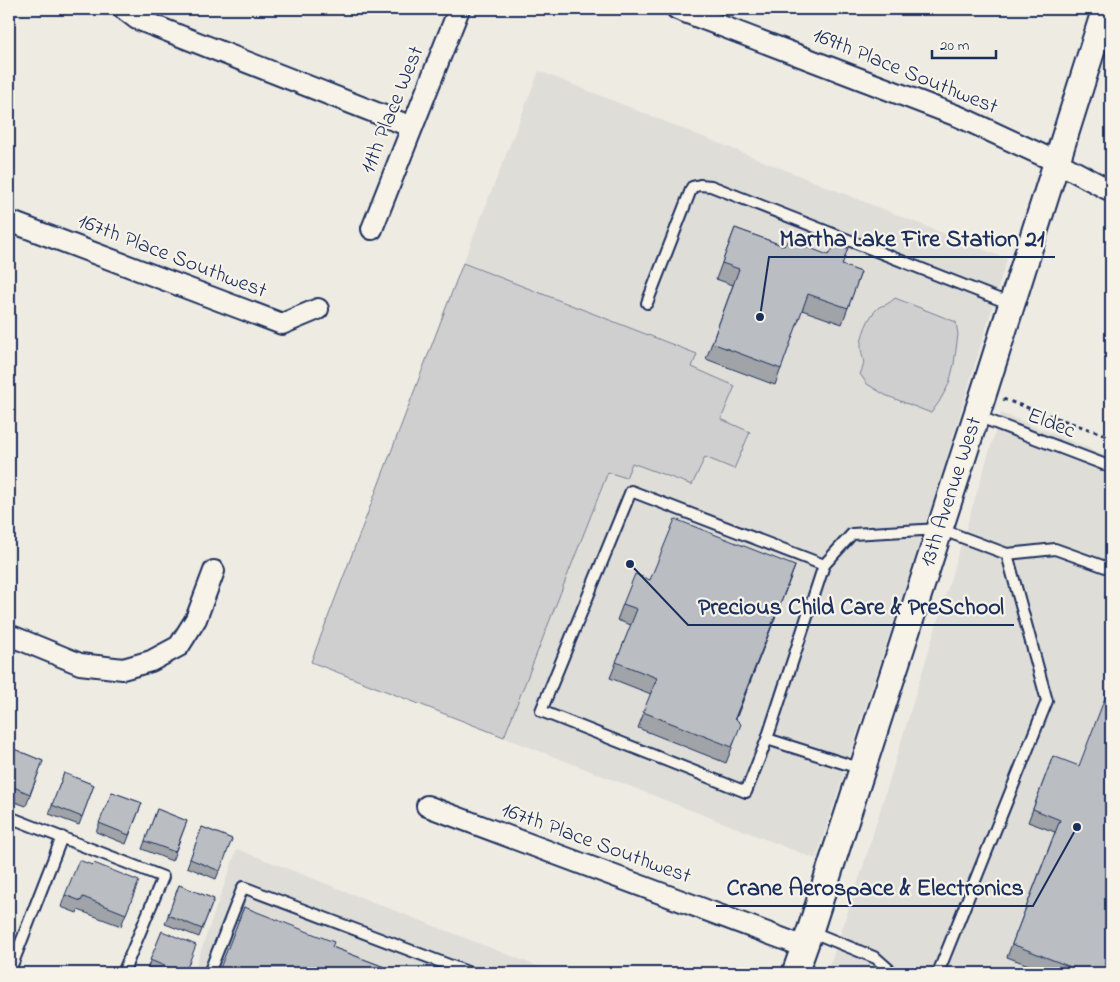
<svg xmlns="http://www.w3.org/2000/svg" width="1120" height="982" font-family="'Indie Flower',sans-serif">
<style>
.built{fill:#deddd8}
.green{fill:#cfcfcf;stroke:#757f96}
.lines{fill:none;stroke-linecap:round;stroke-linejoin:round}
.service-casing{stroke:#1b2f5e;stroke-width:14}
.minor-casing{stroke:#1b2f5e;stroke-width:24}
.tertiary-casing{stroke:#1b2f5e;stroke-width:29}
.path{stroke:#1b2f5e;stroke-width:3;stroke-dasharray:4 4;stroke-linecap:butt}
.service{stroke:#f7f3e8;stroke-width:10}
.minor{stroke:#f7f3e8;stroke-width:20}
.tertiary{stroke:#f7f3e8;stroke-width:25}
.wall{fill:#a0a3a7;stroke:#1b2f5e}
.shaded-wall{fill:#828488;stroke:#1b2f5e}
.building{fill:#babdc2;stroke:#1b2f5e}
.labels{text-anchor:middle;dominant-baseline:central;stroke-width:4.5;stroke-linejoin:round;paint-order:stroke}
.street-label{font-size:22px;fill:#1b2f5e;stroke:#f7f3e8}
.leader{fill:none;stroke:#1b2f5e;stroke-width:2}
.callout-dot{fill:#1b2f5e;stroke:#f7f3e8;stroke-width:2}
.callout-label{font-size:24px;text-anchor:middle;font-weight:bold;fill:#1b2f5e;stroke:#f7f3e8;stroke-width:4.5;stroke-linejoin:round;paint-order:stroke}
</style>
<rect width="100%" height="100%" fill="#eeebe2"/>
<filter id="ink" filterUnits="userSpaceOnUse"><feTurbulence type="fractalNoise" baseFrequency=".02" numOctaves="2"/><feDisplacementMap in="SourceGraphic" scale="10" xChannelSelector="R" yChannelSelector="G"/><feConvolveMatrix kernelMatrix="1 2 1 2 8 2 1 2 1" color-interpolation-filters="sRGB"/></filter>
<g filter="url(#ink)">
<g class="built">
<polygon points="539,71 1007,259 944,467 816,859 311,662 463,263"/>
<polygon points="1001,413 1111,457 1111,973 827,973 862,870"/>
<polygon points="237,849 555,973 193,973"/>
</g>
<g class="green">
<polygon points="463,263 697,354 692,367 735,386 721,419 750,432 734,469 705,457 692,485 632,463 626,478 608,472 504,737 311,662"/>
<path d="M895,298l61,24 2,13 -4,29 -5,20 -10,18 -8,11 -46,-18 -18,-11 -7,-10c7,-14 2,-13 1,-26 -1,-11 8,-33 17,-40 2,-2 4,-2 7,-3 4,-2 7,-4 10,-7z"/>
</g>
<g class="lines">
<g class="service-casing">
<g id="service">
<polyline points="647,303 692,187 700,185 711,186 1011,304"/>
<polyline points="977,416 1111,467"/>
<polyline points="1007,554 1055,549 1111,569"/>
<polyline points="824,565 852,534 940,529 1007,554 1047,701 938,973"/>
<polyline points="767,739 746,792 541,711 631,491 824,565 767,739 862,769"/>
<polyline points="9,817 163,877 123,973"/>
<polyline points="810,931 876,958 893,973"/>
<polyline points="9,973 62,837"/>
<polyline points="209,973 243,887 470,973"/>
</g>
</g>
<g class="minor-casing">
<g id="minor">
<polyline points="124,9 137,19 412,127"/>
<polyline points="677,9 960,117 1057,162 1111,191"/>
<polyline points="9,221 282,324 318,309"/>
<polyline points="372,229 459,9"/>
<polyline points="9,635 80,664 123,669 151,661 179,646 196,619 214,571"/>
<polyline points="427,806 805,947"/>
</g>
</g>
<g class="tertiary-casing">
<polyline id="tertiary" points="795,973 810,931 984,392 1105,9"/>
</g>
<polyline class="path" points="1003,399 1111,437"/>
<use href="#service" class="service"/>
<use href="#minor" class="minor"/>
<use href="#tertiary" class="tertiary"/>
</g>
<g class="wall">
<polygon points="735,228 784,246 861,272 842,324 802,310 775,385 706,359 733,285 716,279"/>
<polygon points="795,566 736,719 735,740 726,763 638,728 651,694 610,678 631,625 617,620 623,604 650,580"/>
<polygon points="9,747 43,761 26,806 9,800"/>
<polygon points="1053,756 1111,973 1050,973 1007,957 1055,832 1028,822"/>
<polygon points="64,773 94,785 79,825 49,814"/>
<polygon points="112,792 142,803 126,844 96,832"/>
<polygon points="157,809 187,821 172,861 142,849"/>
<polygon points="202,827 232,839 216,879 187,867"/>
<polygon points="179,885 214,899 199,937 165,924"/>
<polygon points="134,893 121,926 78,910 77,913 61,907 65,895"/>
<polygon points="244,907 332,947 400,973 219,973"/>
<polygon points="162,931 186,973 158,973 147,969"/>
</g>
<polygon class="shaded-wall" points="795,566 789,582 729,735 735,718"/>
<g class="building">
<polygon points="735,228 784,246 789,240 828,255 837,244 848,248 842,265 861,272 848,308 808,294 781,369 712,343 739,269 722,263"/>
<polygon points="675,519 795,566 735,718 741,724 732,747 643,712 657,678 616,662 637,609 623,604 635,574 650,580"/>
<polygon points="1111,682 1111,973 1086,973 1012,944 1060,820 1033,809 1053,756 1079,766"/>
<polygon points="9,747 43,761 30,794 9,785"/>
<polygon points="64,773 94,785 82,817 52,805"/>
<polygon points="112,792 142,803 129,835 99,823"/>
<polygon points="157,809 187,821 175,852 145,841"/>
<polygon points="202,827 232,839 220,871 190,859"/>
<polygon points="79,860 92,865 94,863 139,881 126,914 83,897 81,901 65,895"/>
<polygon points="179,885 214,899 202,929 168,915"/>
<polygon points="244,907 334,942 332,947 400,973 234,973 220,968"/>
<polygon points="162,931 196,945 185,973 182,973 150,960"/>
</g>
</g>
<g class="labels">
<g class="street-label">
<text transform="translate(905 72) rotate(22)">169th Place Southwest</text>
<text transform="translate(393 110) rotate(-68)">11th Place West</text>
<text transform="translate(172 257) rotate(21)">167th Place Southwest</text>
<text transform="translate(1051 424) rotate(21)">Eldec</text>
<text transform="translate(952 492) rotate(-72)">13th Avenue West</text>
<text transform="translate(596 844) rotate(20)">167th Place Southwest</text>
</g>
</g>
<path class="leader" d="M760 317L769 257H1055M630 564L688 625H1014M1077 827L1033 906H716"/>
<g class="callout-dot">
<circle cx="760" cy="317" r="5"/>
<circle cx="630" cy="564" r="5"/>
<circle cx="1077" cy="827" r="5"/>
</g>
<g class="callout-label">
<text x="912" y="246">Martha Lake Fire Station 21</text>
<text x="851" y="614">Precious Child Care &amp; PreSchool</text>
<text x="875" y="895">Crane Aerospace &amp; Electronics</text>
</g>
<rect width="1120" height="982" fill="none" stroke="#f7f3e8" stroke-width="30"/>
<rect x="15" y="15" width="1090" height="952" fill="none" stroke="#1b2f5e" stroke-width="2" filter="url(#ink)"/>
<path d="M932 50v8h64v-8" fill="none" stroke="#1b2f5e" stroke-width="2.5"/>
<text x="940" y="50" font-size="15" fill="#1b2f5e" stroke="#f7f3e8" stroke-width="4" paint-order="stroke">20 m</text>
</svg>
